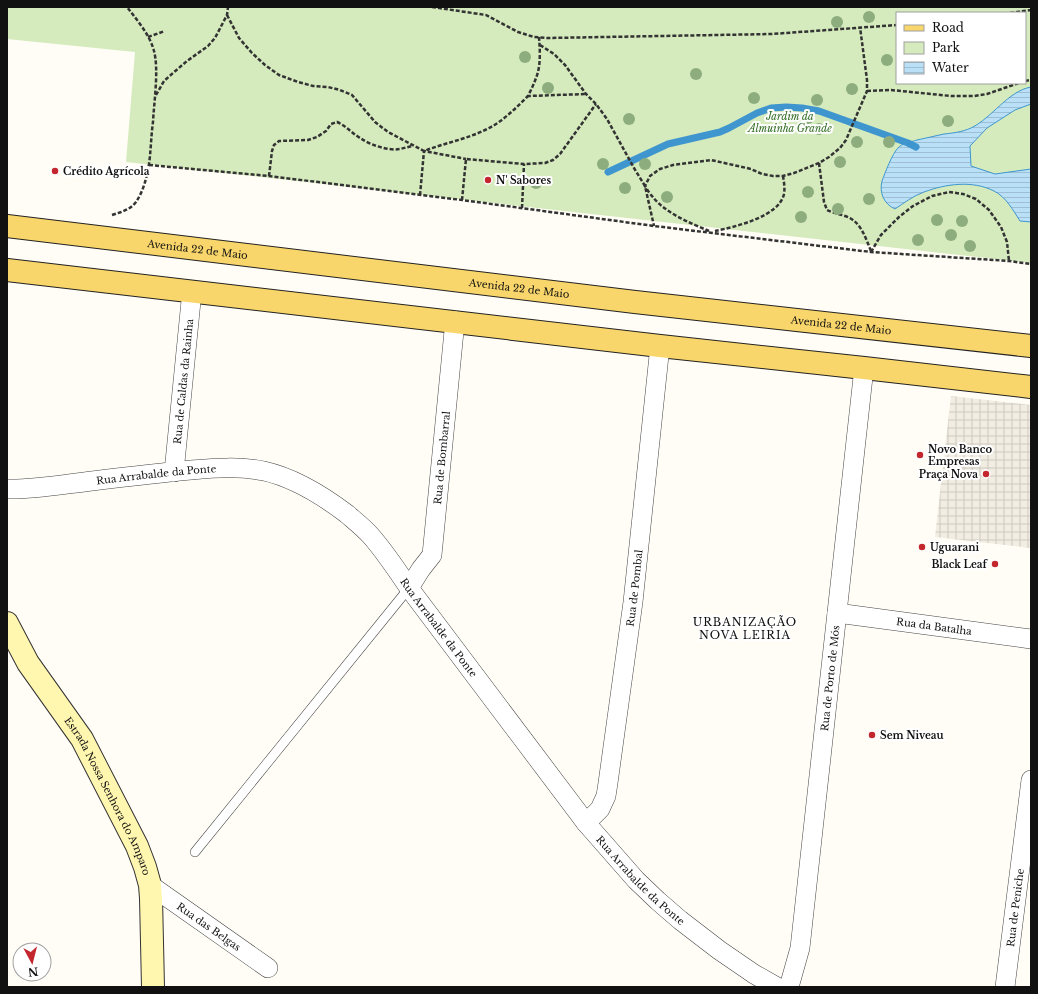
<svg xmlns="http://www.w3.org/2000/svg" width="1038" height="994" font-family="'Libre Baskerville',serif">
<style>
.park{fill:#d5ebbd;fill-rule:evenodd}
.plaza{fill:url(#plaza-grid)}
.water{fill:url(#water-rules);stroke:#3f96cf}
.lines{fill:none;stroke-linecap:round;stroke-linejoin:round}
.stream{stroke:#3f96cf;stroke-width:7}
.lane-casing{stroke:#444;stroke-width:10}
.street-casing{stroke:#444;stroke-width:20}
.secondary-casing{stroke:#333;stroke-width:24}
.primary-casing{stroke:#222;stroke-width:24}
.path{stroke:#333;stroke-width:2.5;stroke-dasharray:4 2;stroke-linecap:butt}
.lane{stroke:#fff;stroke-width:9}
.street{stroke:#fff;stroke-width:19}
.secondary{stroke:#fff6b0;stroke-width:22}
.primary{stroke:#f9d66b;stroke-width:22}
.tree{fill:#8dad7f}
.poi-dot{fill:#c4262e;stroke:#fff;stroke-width:1.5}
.labels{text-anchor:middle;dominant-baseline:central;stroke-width:4;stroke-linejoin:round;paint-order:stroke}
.park-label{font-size:10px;font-style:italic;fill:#2f6b1f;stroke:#fff}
.poi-label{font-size:10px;font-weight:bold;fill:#111;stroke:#fff;text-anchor:start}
.street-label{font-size:10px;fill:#111;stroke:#fff}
.neighbourhood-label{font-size:11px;letter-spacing:1px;fill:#111;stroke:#fff}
</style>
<defs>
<pattern id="plaza-grid" width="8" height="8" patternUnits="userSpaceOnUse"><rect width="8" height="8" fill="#f1ede2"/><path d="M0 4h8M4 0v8" fill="none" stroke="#cecac1"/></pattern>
<pattern id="water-rules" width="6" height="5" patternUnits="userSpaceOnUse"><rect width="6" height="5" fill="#b9e0f7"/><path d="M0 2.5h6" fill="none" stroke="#9ebfd3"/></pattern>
</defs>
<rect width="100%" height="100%" fill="#fffdf5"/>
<path class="park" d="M7,7h1024v256l-905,-101 9,-110 -128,-13zM897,13h128v70h-128z"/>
<polygon class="plaza" points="951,396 1031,405 1031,548 935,537"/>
<path class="water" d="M1031,87v17l-16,6 -28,18 -17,18 1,20 24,8 36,-5v53l-11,-1c-7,-11 -14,-24 -26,-30 -22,-11 -48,-7 -70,1 -11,4 -20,11 -29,17 -11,-5 -16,-16 -13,-28 3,-8 10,-27 16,-33 4,-5 13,-6 19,-8 9,-2 18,-4 27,-6 9,-1 18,-2 27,-6 21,-10 37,-37 60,-41z"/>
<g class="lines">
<polyline class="stream" points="608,172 668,144 720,132 729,128 757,113 771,108 786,107 802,108 819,111 908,143 916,147"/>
<g class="lane-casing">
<polyline id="lane" points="195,852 409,588"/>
</g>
<g class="street-casing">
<g id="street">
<path id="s1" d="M174,472l18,-181"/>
<path id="s2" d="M7,489c26,1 58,-5 85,-8 33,-4 66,-8 99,-11 24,-2 49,-4 73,1 31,7 58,24 83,43 8,7 17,14 24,22 14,16 26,34 38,52l177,235 50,57 22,21 22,19 39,30 35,24 23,13"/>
<path id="s3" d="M409,588l12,-19 11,-14 23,-234"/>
<path id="s4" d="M837,613l194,26"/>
<path id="s5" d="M586,823l14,-14 6,-13 2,-13 25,-181 27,-256"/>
<path id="s6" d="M150,885l118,83"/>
<path id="s7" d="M789,987l11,-39 64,-580"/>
<path id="s8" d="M1005,987l26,-207"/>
</g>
</g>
<g class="secondary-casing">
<g id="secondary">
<path id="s9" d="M7,623l21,40 54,76 55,107 8,21 5,18 1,13 2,89"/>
</g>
</g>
<g class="primary-casing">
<g id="primary">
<path id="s10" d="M7,226l628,76 396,44"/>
<polyline points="7,270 660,346 864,368 1031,387"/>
</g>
</g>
<g class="path">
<polyline points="432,7 486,15 518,32 534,37 548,38 772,34 897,25"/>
<polyline points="1010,13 1031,10"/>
<path d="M227,15l12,23 13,15 13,12 14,10 19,7 15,4 15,1 12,3 12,5 23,27 13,10 36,19c23,-9 50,-13 72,-27 12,-8 22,-18 32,-28"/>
<polyline points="148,37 165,31"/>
<path d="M539,37c1,13 2,29 -3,41 -2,6 -5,12 -8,18l58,-2"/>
<polyline points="540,45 554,54 565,65 586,94 596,104 607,119 634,168 645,186 654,226"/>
<polyline points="1025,81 1031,80"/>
<polyline points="867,91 891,90 951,96 974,96 987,94 1019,83"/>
<polyline points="156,95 164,81 173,73 187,61 208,46 215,38 227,15 228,7"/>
<path d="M819,163l5,39 3,8c6,3 12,4 18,6 16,5 20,21 26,35"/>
<polyline points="149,165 269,176 462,200 654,226 871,252 1009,261 1031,264"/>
<path d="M269,176l3,-25 2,-6 5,-4 29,-1 9,-3 9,-6 5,-7 6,-2c9,4 15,11 23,16 11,7 27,13 40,11 4,-1 8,-2 12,-3"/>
<polyline points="420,195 424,151 466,159"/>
<polyline points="462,200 466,159 524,164 545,163 553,160 560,154 596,104"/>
<polyline points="522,208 524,164"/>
<path d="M112,215c9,-3 18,-5 24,-13 7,-10 11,-25 13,-38 2,-14 2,-28 4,-42 1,-20 6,-52 1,-71 -4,-16 -17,-31 -27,-44"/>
<path d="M709,231c-19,-8 -44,-18 -57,-35 -3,-3 -5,-7 -7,-10l5,-10 10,-7 13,-4 38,-5 40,9 11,5 11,2h10l11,-3 25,-10 10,-6 11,-9 6,-8 21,-49v-11l-7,-53"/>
<path d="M715,231c19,-4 64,-14 69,-37 1,-6 0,-12 -1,-18"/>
<polyline points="871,252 881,235 899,217 913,206 932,196 949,192 963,194 976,199 989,210 1001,227 1007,242 1009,261"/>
</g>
<use href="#lane" class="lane"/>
<use href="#street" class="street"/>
<use href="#secondary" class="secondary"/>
<use href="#primary" class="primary"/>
</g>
<g class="tree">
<circle cx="869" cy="17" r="6"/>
<circle cx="837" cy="22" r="6"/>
<circle cx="525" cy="57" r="6"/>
<circle cx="887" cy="60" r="6"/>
<circle cx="696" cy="74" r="6"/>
<circle cx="548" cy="88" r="6"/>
<circle cx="852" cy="89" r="6"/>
<circle cx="754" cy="98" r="6"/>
<circle cx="817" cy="100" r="6"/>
<circle cx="808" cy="118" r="6"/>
<circle cx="629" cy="119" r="6"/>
<circle cx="948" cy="121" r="6"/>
<circle cx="819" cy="129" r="6"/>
<circle cx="857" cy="142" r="6"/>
<circle cx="889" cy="142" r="6"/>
<circle cx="840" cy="162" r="6"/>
<circle cx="603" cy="164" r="6"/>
<circle cx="645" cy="164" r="6"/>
<circle cx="536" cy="183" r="6"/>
<circle cx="625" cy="188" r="6"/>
<circle cx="808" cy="192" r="6"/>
<circle cx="667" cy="197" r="6"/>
<circle cx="869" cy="199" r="6"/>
<circle cx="838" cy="209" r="6"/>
<circle cx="801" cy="217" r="6"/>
<circle cx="937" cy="220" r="6"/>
<circle cx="962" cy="221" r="6"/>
<circle cx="951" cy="235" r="6"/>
<circle cx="918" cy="240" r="6"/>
<circle cx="970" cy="246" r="6"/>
</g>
<g class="poi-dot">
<circle cx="55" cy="171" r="4"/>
<circle cx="488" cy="180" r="4"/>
<circle cx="920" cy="455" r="4"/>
<circle cx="986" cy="474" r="4"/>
<circle cx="922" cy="547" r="4"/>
<circle cx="995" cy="564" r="4"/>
<circle cx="872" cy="735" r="4"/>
</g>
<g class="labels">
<g class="park-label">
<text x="790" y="116">Jardim da<tspan x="790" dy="12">Almuinha Grande</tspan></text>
</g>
<g class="poi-label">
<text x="63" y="171">Crédito Agrícola</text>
<text x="496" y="180">N' Sabores</text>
<text x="928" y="449">Novo Banco<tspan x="928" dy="12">Empresas</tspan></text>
<text x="978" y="474" text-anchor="end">Praça Nova</text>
<text x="930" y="547">Uguarani</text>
<text x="987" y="564" text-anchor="end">Black Leaf</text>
<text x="880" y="735">Sem Niveau</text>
</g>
<g class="street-label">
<text stroke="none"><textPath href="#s10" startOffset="192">Avenida 22 de Maio</textPath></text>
<text stroke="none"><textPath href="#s10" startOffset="516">Avenida 22 de Maio</textPath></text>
<text stroke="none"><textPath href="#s10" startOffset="840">Avenida 22 de Maio</textPath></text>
<text stroke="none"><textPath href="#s1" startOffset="91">Rua de Caldas da Rainha</textPath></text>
<text stroke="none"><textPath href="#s3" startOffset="138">Rua de Bombarral</textPath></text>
<text stroke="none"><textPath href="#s2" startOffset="150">Rua Arrabalde da Ponte</textPath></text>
<text stroke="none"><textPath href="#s5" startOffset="244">Rua de Pombal</textPath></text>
<text stroke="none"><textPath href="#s4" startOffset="98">Rua da Batalha</textPath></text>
<text stroke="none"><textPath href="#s2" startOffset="499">Rua Arrabalde da Ponte</textPath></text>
<text stroke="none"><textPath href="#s7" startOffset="312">Rua de Porto de Mós</textPath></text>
<text stroke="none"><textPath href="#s9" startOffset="201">Estrada Nossa Senhora do Amparo</textPath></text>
<text stroke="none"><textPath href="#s2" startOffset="823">Rua Arrabalde da Ponte</textPath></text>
<text stroke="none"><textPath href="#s8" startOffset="80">Rua de Peniche</textPath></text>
<text stroke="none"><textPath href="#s6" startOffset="72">Rua das Belgas</textPath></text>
</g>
<g class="neighbourhood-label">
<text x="745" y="622">URBANIZAÇÃO<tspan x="745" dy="13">NOVA LEIRIA</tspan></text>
</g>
</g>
<rect width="1038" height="994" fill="none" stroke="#111111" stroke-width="16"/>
<rect x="896" y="12" width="130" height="72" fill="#ffffff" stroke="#a0a0a0"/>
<rect x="904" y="25" width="20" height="6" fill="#f9d66b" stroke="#a0a0a0"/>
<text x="932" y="32" font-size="12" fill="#111111">Road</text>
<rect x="904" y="42" width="20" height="12" fill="#d5ebbd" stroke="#a0a0a0"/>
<text x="932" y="52" font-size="12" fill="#111111">Park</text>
<rect x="904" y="62" width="20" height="12" fill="url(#water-rules)" stroke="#a0a0a0"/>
<text x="932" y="72" font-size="12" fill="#111111">Water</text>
<g transform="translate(32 962) rotate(173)"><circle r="19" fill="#ffffff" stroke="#a0a0a0"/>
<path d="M0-3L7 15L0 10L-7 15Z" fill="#c4262e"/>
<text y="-6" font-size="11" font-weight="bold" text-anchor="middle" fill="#111111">N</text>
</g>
</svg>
